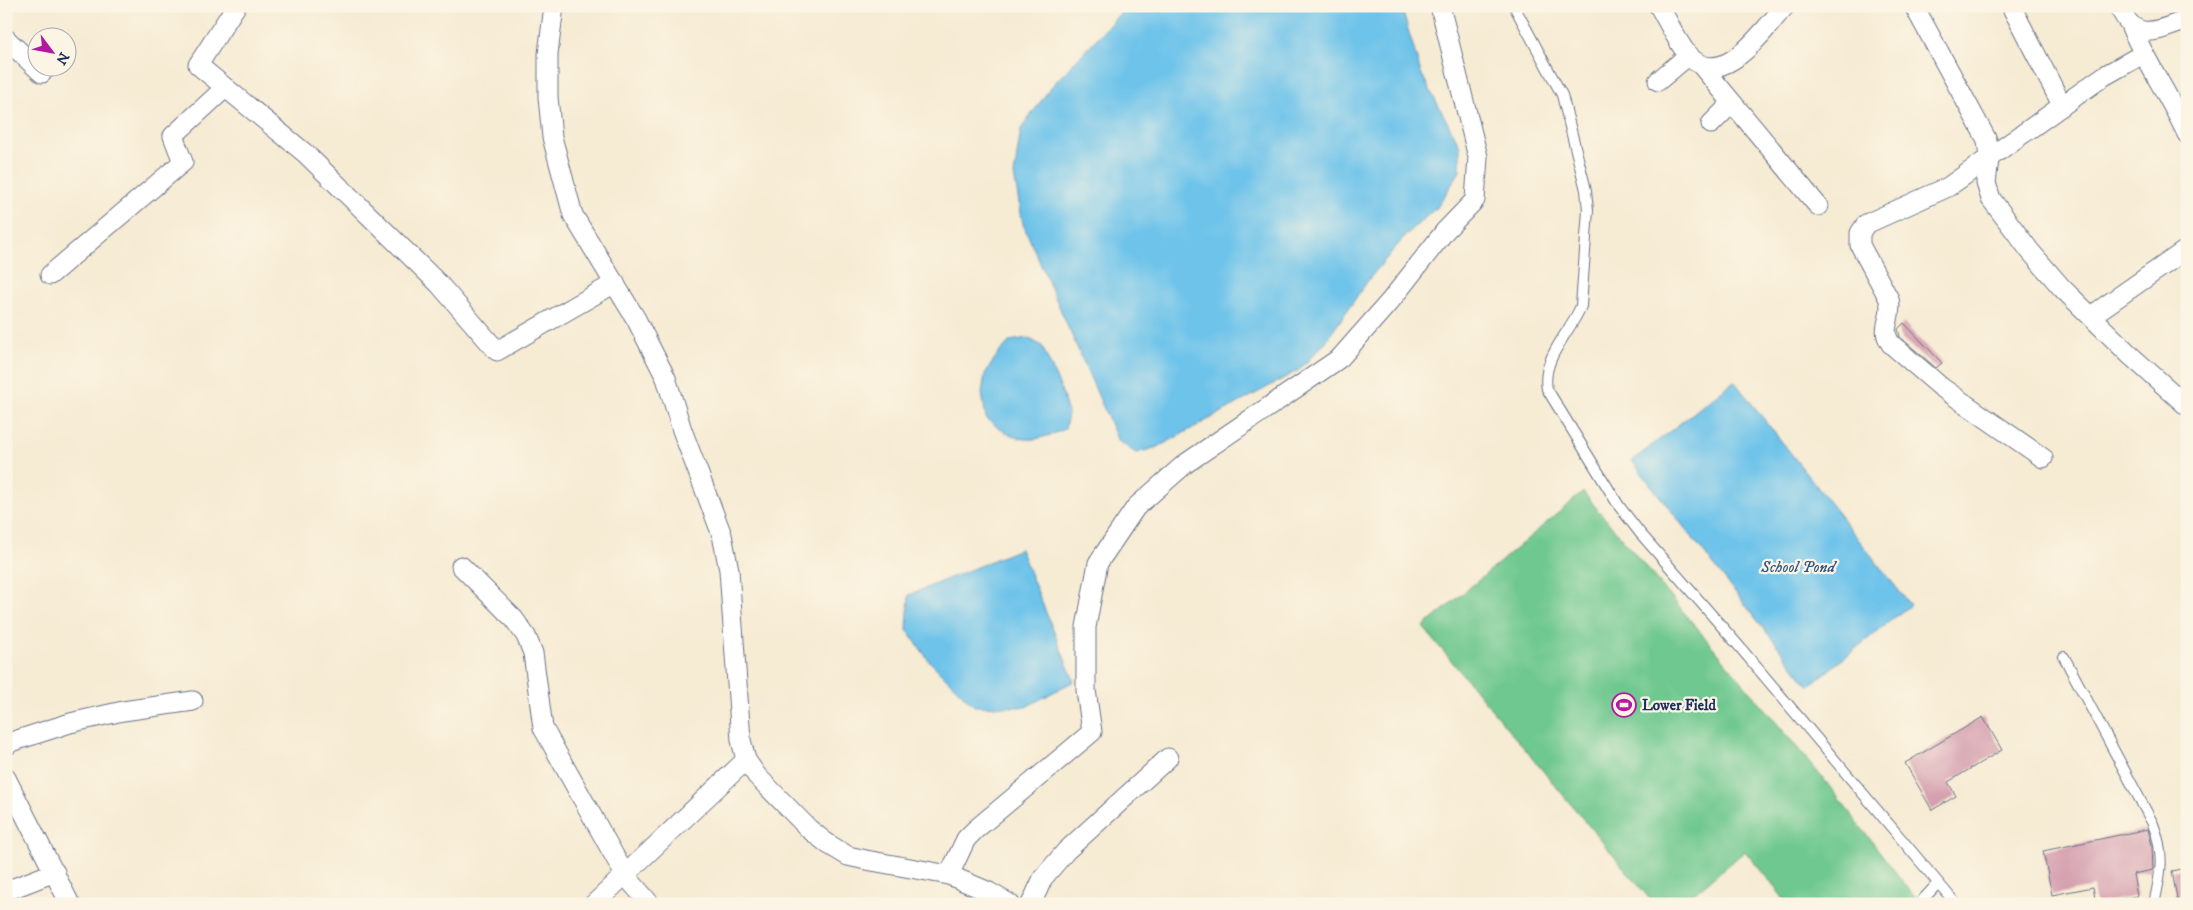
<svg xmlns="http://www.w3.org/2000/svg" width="2193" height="910" font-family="'IM FELL DW Pica',serif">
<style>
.green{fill:#6ec88f;stroke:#447c76}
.water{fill:#6dc3ea;stroke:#4479a4}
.building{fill:#d49dad}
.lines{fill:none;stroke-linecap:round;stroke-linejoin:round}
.service-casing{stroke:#687187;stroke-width:12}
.minor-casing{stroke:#687187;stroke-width:21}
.service{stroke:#fff;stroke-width:10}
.minor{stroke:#fff;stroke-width:19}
.labels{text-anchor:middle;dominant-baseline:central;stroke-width:4.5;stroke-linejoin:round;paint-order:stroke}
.poi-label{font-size:15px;font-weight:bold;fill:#1b2f5e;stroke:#fcf5e5;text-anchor:start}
.water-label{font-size:16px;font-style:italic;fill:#305481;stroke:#fcf5e5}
</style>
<rect width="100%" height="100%" fill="#fcf5e5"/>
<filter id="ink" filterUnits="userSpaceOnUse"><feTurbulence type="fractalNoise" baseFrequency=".02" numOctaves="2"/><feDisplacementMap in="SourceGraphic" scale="10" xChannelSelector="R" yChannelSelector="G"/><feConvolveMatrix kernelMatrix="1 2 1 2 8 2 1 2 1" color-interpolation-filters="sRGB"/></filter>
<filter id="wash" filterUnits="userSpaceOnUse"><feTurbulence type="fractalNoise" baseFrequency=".0096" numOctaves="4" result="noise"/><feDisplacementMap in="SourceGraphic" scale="20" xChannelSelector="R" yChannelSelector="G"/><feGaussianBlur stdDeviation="1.12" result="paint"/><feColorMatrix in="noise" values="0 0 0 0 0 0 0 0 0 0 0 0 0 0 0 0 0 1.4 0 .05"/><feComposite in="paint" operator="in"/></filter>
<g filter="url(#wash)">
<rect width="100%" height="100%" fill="#f6ebd3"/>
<polygon class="green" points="1583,492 1826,782 1917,900 1912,904 1788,904 1745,851 1682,904 1654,904 1423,627"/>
<g class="water">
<polygon points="1127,6 1401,6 1421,73 1460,146 1460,171 1438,206 1406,235 1369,279 1324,344 1299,370 1158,447 1136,453 1118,441 1023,224 1014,175 1021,129 1051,87"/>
<path d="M1028,338l14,8 19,43 7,25 -3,15c-37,16 -48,14 -79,-11l-4,-25 3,-19 13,-20 12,-13z"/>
<polygon points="1734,381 1910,605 1809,686 1632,461"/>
<polygon points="1020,549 1074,681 1026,707 974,706 930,662 907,630 909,595"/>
</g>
<g id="blocks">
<g class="building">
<polygon points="1904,323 1942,363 1936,368 1900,337 1898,329"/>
<polygon points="1983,717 2002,750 1948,782 1956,796 1932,810 1905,763"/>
<polygon points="2148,829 2152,846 2153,870 2133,874 2137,896 2096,904 2093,887 2052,895 2043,851"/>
<polygon points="2187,868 2187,904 2178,904 2172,871"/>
</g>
</g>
</g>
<g filter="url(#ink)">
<use href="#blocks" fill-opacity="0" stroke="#687187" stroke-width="1"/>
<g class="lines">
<g class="service-casing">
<g id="service">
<path d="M1514,6l48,89 24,95 2,20 -7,96c-11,27 -40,52 -34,83l72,117 21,27 98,112 218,259"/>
<path d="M2064,657l89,167c12,30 8,49 1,80"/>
<polyline points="1919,904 1938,883"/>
</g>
</g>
<g class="minor-casing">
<g id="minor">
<polyline points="236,6 198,65 306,154 439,284 497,351 615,283"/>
<polyline points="554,6 548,54 548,97 552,137 573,215 636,319 666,378 682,430 722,535 729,570 741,740 746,760 757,776 809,829 828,844 848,856 866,860 949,875 989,892 1010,904"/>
<path d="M1659,6c9,15 19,38 30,50 34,36 75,-27 96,-50"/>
<polyline points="1914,6 1987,140 1989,159 1986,183 1991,199 2030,251 2062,288 2131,356 2187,406"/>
<polyline points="2011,6 2062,105"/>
<path d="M2119,6c16,38 37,25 68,14"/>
<path d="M2131,27c16,37 39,70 56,107"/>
<polyline points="6,39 42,73"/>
<polyline points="1701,65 1818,206"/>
<polyline points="1658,81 1689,55"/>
<polyline points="1711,124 1732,103"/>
<polyline points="50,275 183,162 173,136 225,88"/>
<polyline points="2091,316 2187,249"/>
<path d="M2043,458l-102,-71 -50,-43c-12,-16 3,-26 -2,-45l-29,-54v-12l6,-9 82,-37 156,-111 39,-22"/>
<polyline points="461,566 514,619 526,636 533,653 543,728 625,875 650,904"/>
<polyline points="6,746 11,742 70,723 123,711 193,701"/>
<polyline points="6,778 70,904"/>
<polyline points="949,875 966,839 976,829 1092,732 1086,690 1086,627 1098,563 1136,507 1185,464 1340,358 1391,300 1445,231 1475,200 1478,157 1440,6"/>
<polyline points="6,891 55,872"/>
<polyline points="594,904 746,760"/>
<polyline points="1031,904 1043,878 1066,851 1168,758"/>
</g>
</g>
<use href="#service" class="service"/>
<use href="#minor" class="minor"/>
</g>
</g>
<defs>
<g id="stadium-ring" transform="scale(1.25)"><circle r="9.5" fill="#fcf5e5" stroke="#b5179e" stroke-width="1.5"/><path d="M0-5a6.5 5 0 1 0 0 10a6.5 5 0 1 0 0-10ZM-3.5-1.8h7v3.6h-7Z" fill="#b5179e"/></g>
</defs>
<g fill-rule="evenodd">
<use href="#stadium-ring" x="1624" y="705"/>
</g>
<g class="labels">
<g class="poi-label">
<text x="1642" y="705">Lower Field</text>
</g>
<g class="water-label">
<text x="1798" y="567">School Pond</text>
</g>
</g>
<rect width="2193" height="910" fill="none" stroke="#fcf5e5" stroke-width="25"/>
<g transform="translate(52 52) rotate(122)"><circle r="24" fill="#fcf5e5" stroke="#a2a6af"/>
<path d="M0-4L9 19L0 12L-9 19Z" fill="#b5179e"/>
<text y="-8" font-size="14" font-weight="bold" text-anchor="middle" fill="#1b2f5e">N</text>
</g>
</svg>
